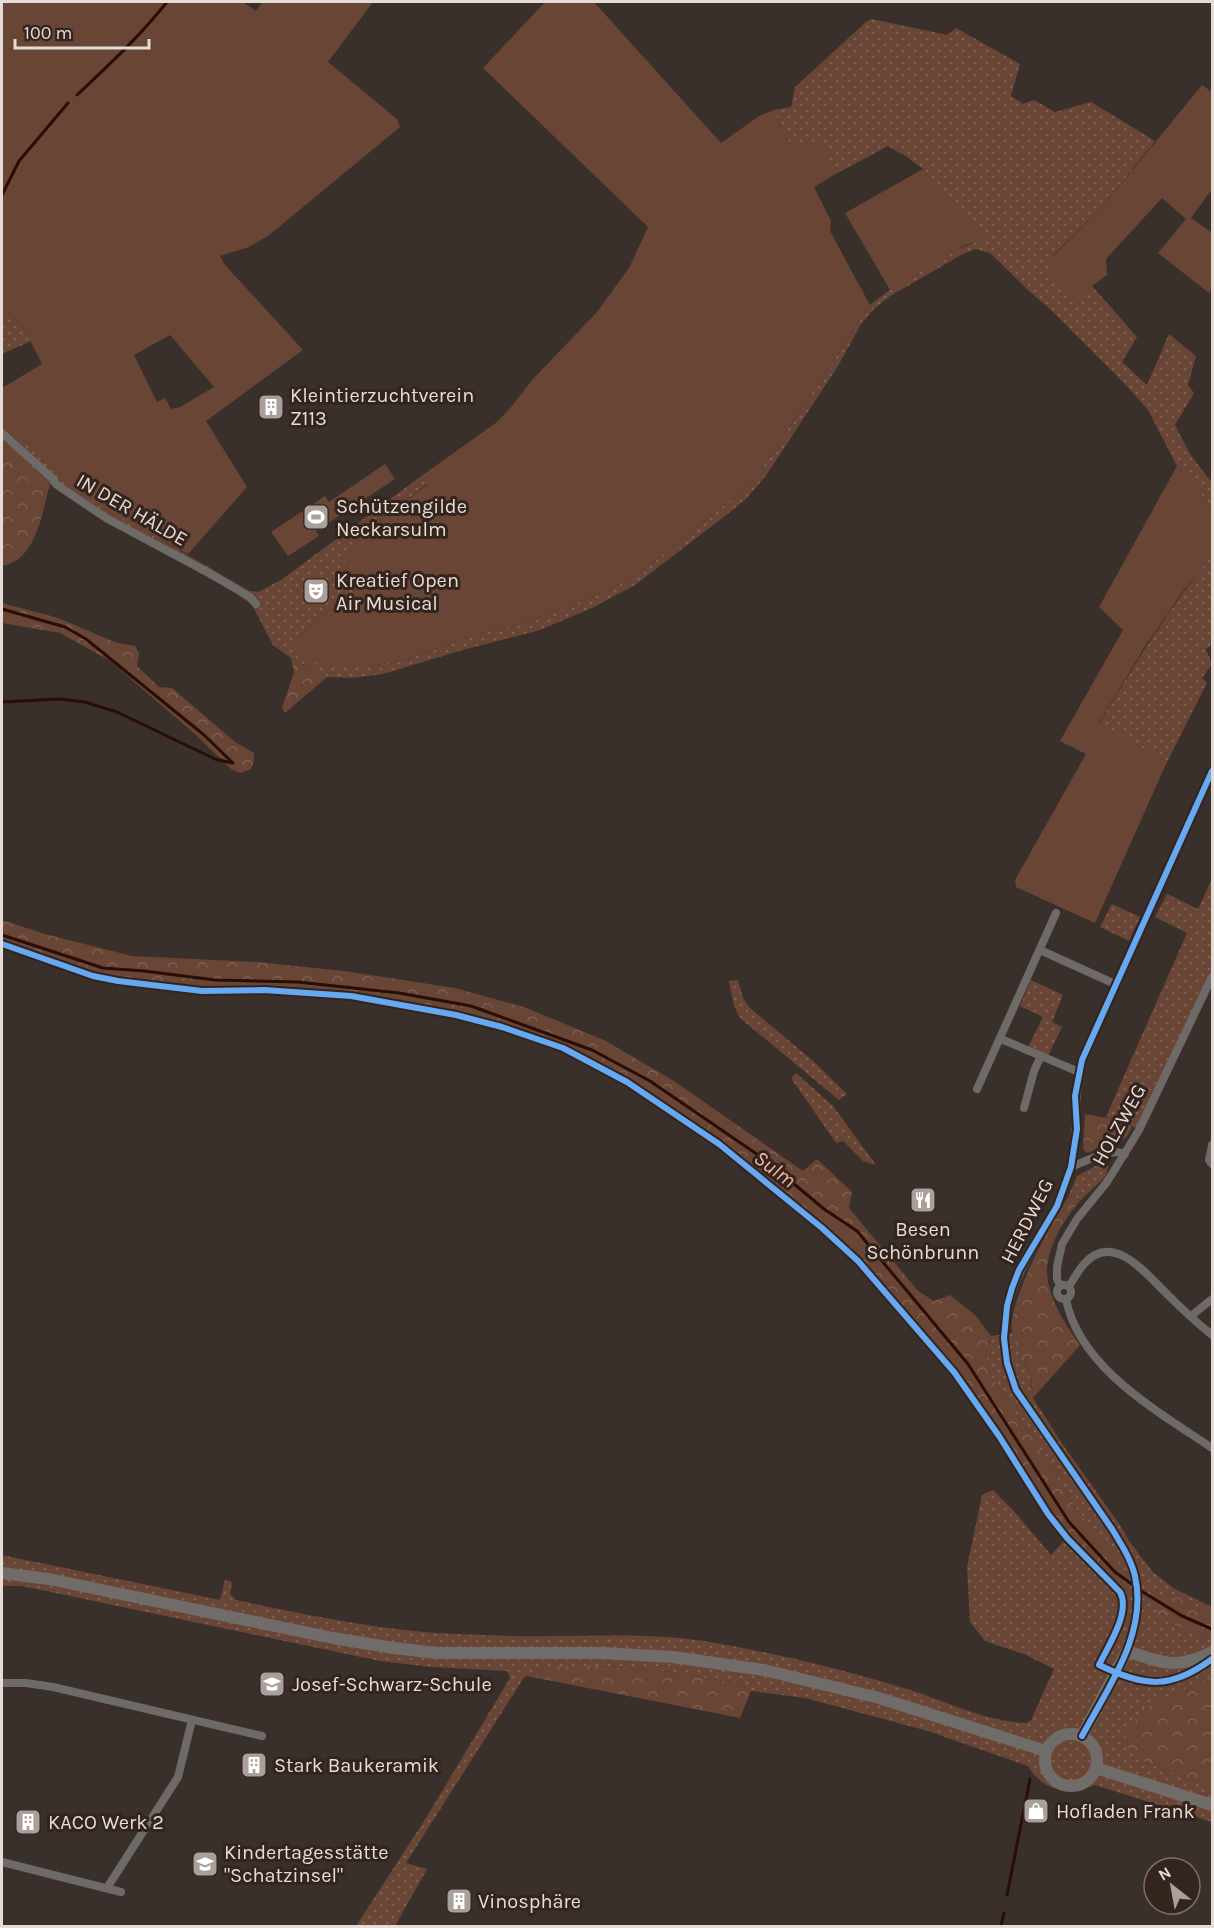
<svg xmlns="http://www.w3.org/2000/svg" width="1214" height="1928" font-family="Karla,sans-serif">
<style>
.grass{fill:url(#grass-dots)}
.forest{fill:url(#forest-crowns)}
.garden{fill:#694535;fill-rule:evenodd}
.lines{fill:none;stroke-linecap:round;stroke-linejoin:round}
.stream{stroke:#2a0d04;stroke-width:3}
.street{stroke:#6e6a68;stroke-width:8}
.secondary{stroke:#706c69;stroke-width:12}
.cycleway-casing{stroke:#33241d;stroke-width:10}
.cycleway{stroke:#66a8f1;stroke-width:6}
.labels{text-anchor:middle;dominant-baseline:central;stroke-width:6;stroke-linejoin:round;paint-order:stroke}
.poi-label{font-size:20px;fill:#e6dcd7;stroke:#33241d;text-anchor:start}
.street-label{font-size:20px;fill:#e6dcd7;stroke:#33241d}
.water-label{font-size:21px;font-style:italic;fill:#f5b79c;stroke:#33241d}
</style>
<defs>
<pattern id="grass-dots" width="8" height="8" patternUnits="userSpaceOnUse" patternTransform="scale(1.5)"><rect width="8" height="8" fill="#694535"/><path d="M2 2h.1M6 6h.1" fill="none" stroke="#7e5f52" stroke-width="1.8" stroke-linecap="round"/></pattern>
<pattern id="forest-crowns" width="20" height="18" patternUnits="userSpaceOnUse" patternTransform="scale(1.5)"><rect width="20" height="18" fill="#694535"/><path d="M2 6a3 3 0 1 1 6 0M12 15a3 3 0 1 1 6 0" fill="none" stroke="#7e5f52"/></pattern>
</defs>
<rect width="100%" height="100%" fill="#39302c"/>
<g class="grass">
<path d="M872,19l75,16 9,-7 64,36 -9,32 12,8 11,-4 21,12 36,-10 64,39 -52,65 -50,50 22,42 17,-12 45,51 -15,25 25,23 22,-51 27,22 -8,29 6,8 -19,32 15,29 22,29v30l-12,-21 -23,-26 -29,-56 -23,-26 -76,-76 -20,-17 -39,-38 -14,-4 -13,5 -73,42 -16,13 -13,15 -23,42 -73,111 -19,22 -21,17 -90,69 -43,23 -52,22 -81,21 -76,23 -30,4 -26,-1 -36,-19 -18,-13 -21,-40 -19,-14 -118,-64 -62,-40 -39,-41 -12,-9v-11l15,14 13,4 33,29 -4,5c62,41 127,75 190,113l9,1 23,-12 139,-103 7,7 -38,30 -23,11 6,14 -19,48 2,5 -12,7 -53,45 43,23h29l39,-6 77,-27 49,-12 76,-29 33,-17 103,-83 23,-25 108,-163c27,-22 78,-54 111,-65l-58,-71 -16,-12 -19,-11 -54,29 -13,-34 -30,6 -18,-37 18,-3 4,-20 72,-66z"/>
<polygon points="8,310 27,334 31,341 2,354 2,317"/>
<path d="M1212,555v89l-6,5 6,15 -10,14 5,5 -40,79 -68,-38c35,-59 70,-116 113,-169z"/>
<polygon points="1212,879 1212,976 1139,1130 1123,1121 1106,1117 1187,933 1155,917 1167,894 1198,909"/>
<polygon points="1112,904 1140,917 1129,941 1100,927"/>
<polygon points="738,980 743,998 750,1008 812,1060 847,1094 839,1100 740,1018 734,1006 729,981"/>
<polygon points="1031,980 1063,995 1052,1022 1062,1027 1048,1056 1028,1047 1043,1017 1020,1006"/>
<polygon points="796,1073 833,1106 876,1165 863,1161 843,1141 836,1143 791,1078"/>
<polygon points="1103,1162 1108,1165 1106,1176 1080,1201 1075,1196 1068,1197 1077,1176"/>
<path d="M1012,1333l18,40 3,25 28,44 59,83 9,16 24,31 20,16 39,19v8l-39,-20 27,42 12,3v37l-71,32 4,53 67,26v34l-117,-37c-26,10 -52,7 -67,-19l-100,-35 -123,-33 -54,-7 -10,-7 -69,-12 -72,-6h-57l-6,12 -12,-2 -119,187 21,6 -32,57h-39l70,-108 84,-140 -3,-7 -76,-4 -51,-6 -358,-75h-20v-31l218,45 5,-20 7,2 -2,12 6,6c73,15 145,31 220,34 31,1 64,3 95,2 53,0 106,-3 159,6 65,11 130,27 194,46 40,12 79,33 122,35l5,-3 23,-51 -28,-14 -41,-14 -15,-19 -3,-55 15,-72 11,-5 20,20 38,45 13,-14 39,39 4,-3 -1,-35 -29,-32 -42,-68 -46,-69 -3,-19 5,-18z"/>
</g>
<g class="forest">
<path d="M2,437l12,9 36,38c-8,28 -13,76 -48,82z"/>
<polygon points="2,603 58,618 117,643 135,646 139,653 137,666 159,687 172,688 235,742 254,753 254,761 251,769 240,773 231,769 196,735 109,660 60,633 2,623"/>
<polygon points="291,658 327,677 285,713 282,708 294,672"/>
<polygon points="2,920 45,934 132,956 257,962 344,971 455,988 524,1007 606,1041 674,1081 803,1171 817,1159 852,1192 849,1208 918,1291 934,1301 950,1295 975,1315 991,1336 986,1354 989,1373 1035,1442 1077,1510 1106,1542 1118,1561 1107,1577 1070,1539 1047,1510 967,1384 872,1273 824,1227 769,1181 687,1117 629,1081 577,1053 540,1037 490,1022 401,1003 313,991 267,988 195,989 108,977 74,968 2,942"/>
<polygon points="1085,1114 1124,1121 1132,1127 1126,1138 1087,1153 1083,1149"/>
<path d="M1075,1196l5,5c-16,18 -33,46 -33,71 1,26 18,52 33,73l-47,53c-1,-9 -1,-19 -4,-28 -5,-12 -15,-25 -17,-38 -5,-30 39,-108 56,-135z"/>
<polygon points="1173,1595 1212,1615 1212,1640 1200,1637 1158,1616 1158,1607 1166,1596"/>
<polygon points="543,1666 600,1666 672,1672 741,1684 751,1691 740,1718 537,1678"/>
<polygon points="1212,1677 1212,1788 1145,1762 1129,1750 1125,1737 1141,1709"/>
</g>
<g class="garden">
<path d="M2,2h241l13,9 7,-9h110l-45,60 69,57 3,8 -132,109 -19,11 -29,9 5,9 78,85 -97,71 41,66 -59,67 -80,-43 -49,-32 3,-6 -32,-29 -13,-4 -15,-14v-38l40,-24 -15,-30 -19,-24 -6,7zM170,335l44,52 -34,20 -9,2 -6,-11 -8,4 -23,-47z"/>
<polygon points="545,2 594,2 721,143 759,116 773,110 791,147 821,140 834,175 814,187 831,221 830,231 870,305 762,468 739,493 636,576 603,593 527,622 478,634 401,661 362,667 333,667 315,663 293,649 290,644 343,599 355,592 342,553 371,539 366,526 389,514 427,485 420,477 497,422 511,407 533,379 597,312 629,268 648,227 483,68"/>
<polygon points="1202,85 1212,92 1212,189 1191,218 1212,233 1212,288 1209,293 1158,253 1186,219 1162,198 1106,259 1107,275 1075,299 1065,291 1051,272 1053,257 1103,206"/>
<polygon points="923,169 983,233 981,240 965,245 890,290 845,213"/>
<polygon points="385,464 395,479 316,531 319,536 288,556 271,532 325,496 329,502"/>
<polygon points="1177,466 1200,492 1212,513 1212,555 1181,594 1144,648 1099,723 1167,762 1095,923 1016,887 1015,880 1086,754 1060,741 1123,630 1099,607"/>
</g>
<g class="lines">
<g class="stream">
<path d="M77,95c32,-30 63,-59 90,-93"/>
<polyline points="2,195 19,161 68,103"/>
<polyline points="2,609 65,627 86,639 204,735 233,763"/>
<polyline points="2,702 60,699 85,702 117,712 215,759 232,763"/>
<polyline points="2,935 103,968 144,971 215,980 298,982 399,993 471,1006 592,1050 650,1081 764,1159 824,1209 857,1231 968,1364 1069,1522 1115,1572 1133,1585"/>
<polyline points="1138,1589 1182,1616 1212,1629"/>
<polyline points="1007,1895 1030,1779"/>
<polyline points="1001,1926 1004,1913"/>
</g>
<g class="street">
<polyline points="2,433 53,479 57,485 106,518 209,573 250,597 256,604"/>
<polyline points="1040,950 1115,984"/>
<polyline points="1001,1039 1079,1072"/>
<polyline points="977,1089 1056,913"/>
<polyline points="1024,1108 1034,1071 1041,1056"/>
<polyline points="1212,1145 1209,1160 1212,1164"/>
<path d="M1071,1167c14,-5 39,-20 54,-13"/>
<circle cx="1064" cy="1292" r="7"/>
<polyline points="1060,1285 1057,1279 1057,1267 1062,1244 1077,1219 1107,1182 1139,1130 1212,977"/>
<path d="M1069,1286c5,-7 10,-17 16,-23 29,-32 63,13 83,32 14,14 29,28 44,40"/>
<path d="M1066,1299c13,69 93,113 146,149"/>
<polyline points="1191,1316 1212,1299"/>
<path d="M1127,1651c26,-62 0,-101 -35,-150 -17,-24 -33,-47 -50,-71 -15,-21 -30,-42 -35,-68 -16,-83 45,-122 64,-194 9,-37 1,-71 11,-108l130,-289"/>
<polyline points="2,1683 26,1683 53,1687 262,1736"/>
<polyline points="2,1862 121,1892"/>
<polyline points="107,1888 178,1777 192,1720"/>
</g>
<g class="secondary">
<polyline points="2,1573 49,1579 333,1638 394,1648 437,1653 603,1653 673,1657 764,1670 879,1698 1046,1751"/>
<circle cx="1071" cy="1760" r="26"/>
<path d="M1082,1736l45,-85c36,12 49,19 85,1"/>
<polyline points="1096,1768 1212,1805"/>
</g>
<g class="cycleway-casing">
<g id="cycleway">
<path d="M2,944l91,32 25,5 84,10 62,-1 87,6 105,19 46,12 61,21 64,34 92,62 103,84 36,33 96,111 45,64 49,78 19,24 53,54c11,20 -12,54 -21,73 46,22 71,25 113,-6"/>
<path d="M1082,1736c26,-49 66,-102 53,-160 -4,-17 -14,-32 -23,-47l-96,-139 -9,-27 -3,-25 3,-32 5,-18 7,-18 38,-64 14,-39 6,-38 -2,-33 7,-36 130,-289"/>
</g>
</g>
<use href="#cycleway" class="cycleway"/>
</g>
<defs>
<g id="building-square" transform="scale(1.35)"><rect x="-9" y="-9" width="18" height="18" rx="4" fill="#a9a09b" stroke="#33241d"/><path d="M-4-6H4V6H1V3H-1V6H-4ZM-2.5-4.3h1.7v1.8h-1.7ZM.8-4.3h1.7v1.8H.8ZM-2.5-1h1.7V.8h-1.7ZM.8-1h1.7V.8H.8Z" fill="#fff"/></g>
<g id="stadium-square" transform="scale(1.35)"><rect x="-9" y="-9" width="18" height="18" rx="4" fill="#a9a09b" stroke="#33241d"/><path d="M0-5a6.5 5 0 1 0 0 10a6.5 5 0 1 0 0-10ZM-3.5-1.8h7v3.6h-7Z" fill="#fff"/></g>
<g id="theatre-square" transform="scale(1.35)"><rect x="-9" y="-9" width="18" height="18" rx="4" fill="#a9a09b" stroke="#33241d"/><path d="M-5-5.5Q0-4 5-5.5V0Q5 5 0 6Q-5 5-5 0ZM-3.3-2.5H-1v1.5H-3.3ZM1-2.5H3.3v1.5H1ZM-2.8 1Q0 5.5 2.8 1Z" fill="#fff"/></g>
<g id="restaurant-square" transform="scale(1.35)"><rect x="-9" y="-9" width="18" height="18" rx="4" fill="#a9a09b" stroke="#33241d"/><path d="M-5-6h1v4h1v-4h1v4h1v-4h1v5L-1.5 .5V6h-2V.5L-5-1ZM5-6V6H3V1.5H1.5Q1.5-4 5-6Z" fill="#fff"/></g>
<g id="school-square" transform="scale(1.35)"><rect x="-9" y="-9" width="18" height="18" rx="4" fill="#a9a09b" stroke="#33241d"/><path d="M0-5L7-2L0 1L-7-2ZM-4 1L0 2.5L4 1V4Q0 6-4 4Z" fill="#fff"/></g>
<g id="shop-square" transform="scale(1.35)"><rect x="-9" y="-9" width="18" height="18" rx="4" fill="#a9a09b" stroke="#33241d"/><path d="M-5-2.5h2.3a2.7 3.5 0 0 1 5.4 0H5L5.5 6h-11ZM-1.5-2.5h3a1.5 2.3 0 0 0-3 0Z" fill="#fff"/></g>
</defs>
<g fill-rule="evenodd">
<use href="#building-square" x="271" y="407"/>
<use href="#stadium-square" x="316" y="517"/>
<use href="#theatre-square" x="316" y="591"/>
<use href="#restaurant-square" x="923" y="1200"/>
<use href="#school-square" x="272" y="1684"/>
<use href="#building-square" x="254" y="1765"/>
<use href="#shop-square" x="1036" y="1811"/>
<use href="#building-square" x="28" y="1822"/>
<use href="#school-square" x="205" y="1864"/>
<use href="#building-square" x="459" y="1901"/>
</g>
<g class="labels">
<g class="poi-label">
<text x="290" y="395">Kleintierzuchtverein<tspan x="290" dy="23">Z113</tspan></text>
<text x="336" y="506">Schützengilde<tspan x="336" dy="23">Neckarsulm</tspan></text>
<text x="336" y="580">Kreatief Open<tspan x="336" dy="23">Air Musical</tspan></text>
<text x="923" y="1229" text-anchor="middle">Besen<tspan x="923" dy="23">Schönbrunn</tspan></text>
<text x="292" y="1684">Josef-Schwarz-Schule</text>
<text x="274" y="1765">Stark Baukeramik</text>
<text x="1056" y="1811">Hofladen Frank</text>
<text x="48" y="1822">KACO Werk 2</text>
<text x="224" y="1852">Kindertagesstätte<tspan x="224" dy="23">"Schatzinsel"</tspan></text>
<text x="478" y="1901">Vinosphäre</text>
</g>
<g class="street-label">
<text transform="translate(132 510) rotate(30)">IN DER HÄLDE</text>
<text transform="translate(1119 1125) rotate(-61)">HOLZWEG</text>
<text transform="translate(1027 1221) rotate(-63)">HERDWEG</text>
</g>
<g class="water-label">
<text transform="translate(775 1169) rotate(37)">Sulm</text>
</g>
</g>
<rect width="1214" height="1928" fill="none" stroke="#e6dcd7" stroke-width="6"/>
<g transform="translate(1172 1886) rotate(329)"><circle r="28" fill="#33241d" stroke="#7b6e67" stroke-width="1.5"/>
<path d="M0-4.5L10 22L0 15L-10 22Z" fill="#a9a09b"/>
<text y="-9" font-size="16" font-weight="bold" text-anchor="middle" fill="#e6dcd7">N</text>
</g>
<path d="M15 39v9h134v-9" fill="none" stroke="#e6dcd7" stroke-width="3"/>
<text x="24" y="39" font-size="18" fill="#e6dcd7" stroke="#33241d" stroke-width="4.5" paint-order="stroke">100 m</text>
</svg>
